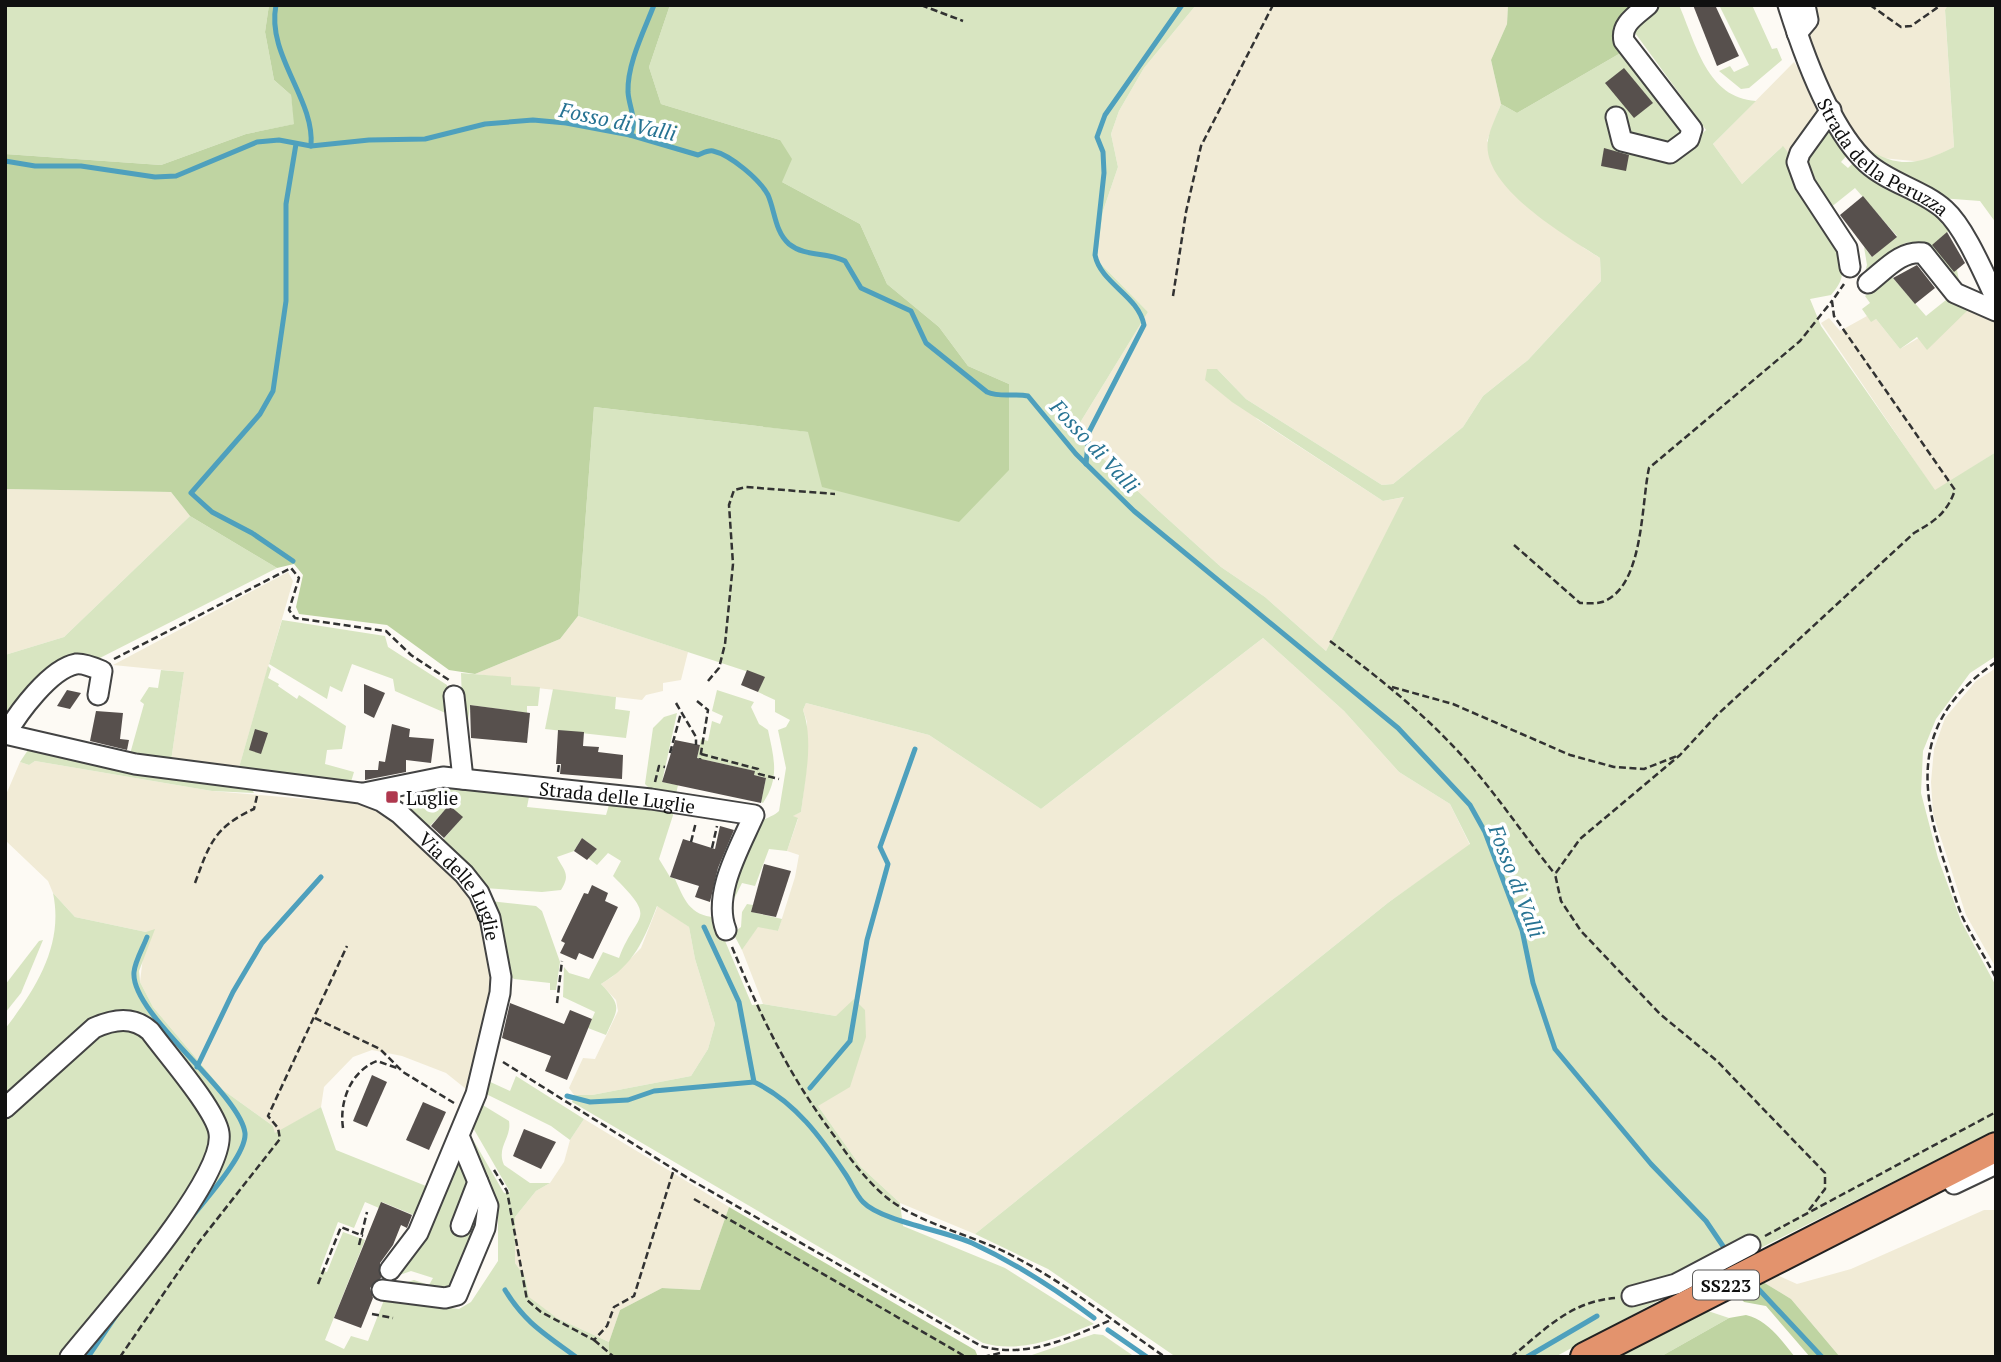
<svg xmlns="http://www.w3.org/2000/svg" width="2001" height="1362" font-family="'PT Serif',serif">
<style>
.farmland{fill:#f1ebd6}
.green{fill:#d8e5c1}
.forest{fill:#bfd4a2}
.lines{fill:none;stroke-linecap:round;stroke-linejoin:round}
.stream{stroke:#4ea0bd;stroke-width:5}
.building{fill:#57504d}
.minor-casing{stroke:#434343;stroke-width:23}
.highway-casing{stroke:#212121;stroke-width:32}
.path{stroke:#323232;stroke-width:2.5;stroke-dasharray:7 3.5;stroke-linecap:butt}
.minor{stroke:#fff;stroke-width:19}
.highway{stroke:#e3936d;stroke-width:28}
.poi-dot{fill:#af384e;stroke:#fff;stroke-width:2.5}
.labels{text-anchor:middle;dominant-baseline:central;stroke-width:7;stroke-linejoin:round;paint-order:stroke}
.shield{fill:#fff;stroke:#585858;stroke-width:2}
.shield-label{font-size:18px;font-weight:bold;fill:#101010}
.street-label{font-size:19px;fill:#101010;stroke:#fff}
.poi-label{font-size:19px;fill:#101010;stroke:#fff;text-anchor:start}
.water-label{font-size:21px;font-style:italic;fill:#277393;stroke:#fff}
</style>
<rect width="100%" height="100%" fill="#fdfaf4"/>
<g class="farmland">
<polygon points="1196,5 1508,5 1507,24 1491,60 1501,104 1487,141 1584,248 1600,258 1601,281 1528,360 1483,396 1463,427 1393,484 1382,485 1246,399 1217,369 1257,419 1383,501 1405,497 1326,651 1265,597 1221,567 1159,511 1094,450 1078,426 1148,312 1097,260 1103,211 1118,167 1111,134 1119,111 1144,68"/>
<polygon points="1795,5 1948,5 1945,11 1954,147 1924,162 1882,158 1868,149 1866,153 1837,109"/>
<polygon points="1794,62 1822,106 1793,159 1782,147 1742,184 1713,144"/>
<polygon points="1971,307 1996,322 1996,452 1935,491 1821,323 1829,318 1840,331 1867,316 1871,321 1876,319 1900,349"/>
<polygon points="5,489 171,492 190,516 64,637 5,655"/>
<polygon points="288,572 293,581 238,771 171,761 184,672 113,665"/>
<polygon points="578,616 688,652 681,680 663,683 663,691 646,695 642,700 511,685 511,678 475,674 560,639"/>
<polygon points="1263,638 1344,711 1399,772 1450,804 1470,845 1389,902 975,1234 900,1203 861,1167 818,1106 836,1016 763,1004 742,950 758,926 778,931 795,877 799,855 787,851 798,819 792,816 801,812 807,764 807,722 803,710 806,703 929,735 1041,809"/>
<polygon points="1996,668 1996,968 1966,915 1933,814 1931,782 1934,749 1945,718 1976,681"/>
<polygon points="35,761 212,791 366,804 396,821 456,880 482,919 494,975 471,1093 446,1073 402,1056 372,1050 353,1057 324,1087 321,1107 275,1134 273,1126 223,1090 153,1007 140,982 146,932 75,917 53,893 48,881 5,840 5,797 20,762 29,765"/>
<polygon points="658,905 689,927 695,959 715,1024 708,1049 691,1076 592,1095 574,1095 569,1088 583,1058 595,1059 618,1011 616,1000 601,984 612,977 641,948"/>
<polygon points="584,1119 729,1207 700,1290 662,1288 620,1310 609,1342 557,1318 529,1298 525,1277 515,1263 515,1217 536,1191 550,1183 564,1162 570,1140"/>
<polygon points="1984,1210 1996,1210 1996,1357 1840,1357 1791,1299 1763,1282 1777,1275 1797,1284 1851,1269"/>
</g>
<g class="green">
<polygon points="5,5 269,5 265,32 274,80 291,95 295,124 246,134 161,165 5,154"/>
<path d="M670,5h526l-52,63 -25,43 -8,23 7,33 -15,44 -6,49 51,52 -70,114 16,24 65,61 62,56 44,30 61,54 78,-154 -21,4 -151,-99 -27,-22 2,-11h10l29,30 136,86 11,-1 70,-57 20,-31 45,-36 73,-79 -1,-23c-33,-22 -120,-71 -112,-118 2,-12 9,-25 13,-36l16,9 107,-62 69,91 13,-12 -76,-104 23,-21h26c17,39 28,93 77,96l-43,43 29,40 41,-38 10,13 -3,13c15,26 51,70 52,98 1,10 -5,18 -11,25l-21,4 11,27 114,164 61,-38v204l-26,17 -34,46 -13,32 -2,42 17,65 23,63 35,65v144l-305,153 -136,74h-379l-128,-88 -73,-35 414,-332 81,-58 -20,-40 -51,-32 -55,-61 -81,-73 -222,171 -112,-74 -123,-32 -3,7c11,31 2,70 -2,102l-8,4 5,2 -11,33 -18,-2 -14,37 -13,-3 -9,18 1,18 -5,1c-4,-21 16,-76 28,-94 4,-7 16,-9 22,-15l7,-43 -8,-38 8,-3 4,-7 -15,-8v-12l-17,-8 6,-15 -186,-61 16,-209 215,25 200,-48 -41,-18 -29,-39 -52,-43 -27,-60 -78,-42 -2,-42 -119,-36 -12,-37z"/>
<polygon points="1719,5 1752,5 1772,49 1777,48 1782,60 1749,88 1741,89 1719,71 1730,66 1734,72 1749,65"/>
<path d="M1948,5h48v218l-16,-22 -40,-3 -74,-45 2,-4c33,21 53,14 86,-2l-9,-137z"/>
<path d="M1829,123l20,30 -8,9 7,6 8,-8 84,53 18,29 -9,-11 -14,12 22,27 3,16c-14,-17 -29,-49 -55,-43l-41,32 3,-10 -3,-18 8,10 25,-21 -42,-48 -25,20 -22,-29 -2,-24z"/>
<polygon points="1892,277 1926,316 1951,296 1971,307 1927,350 1917,337 1900,349 1876,319 1871,322 1862,309 1870,303 1865,296"/>
<path d="M190,516l87,52 -185,94c-59,-14 -55,31 -87,60v-67l59,-18z"/>
<polygon points="282,620 385,636 388,647 447,685 450,715 395,691 393,679 352,664 342,692 330,686 327,699 269,664"/>
<polygon points="268,666 271,669 268,678 279,684 278,686 297,699 299,695 346,726 342,749 327,750 325,764 354,772 350,785 238,771"/>
<polygon points="161,670 184,672 171,761 130,754 144,704 140,701 149,687 158,688"/>
<polygon points="461,673 511,677 511,685 540,687 538,706 527,706 527,713 470,705 467,731 463,731"/>
<polygon points="553,689 616,697 615,709 630,711 626,738 545,729"/>
<path d="M717,690l37,12 -3,5 8,17 9,6c6,28 12,48 -5,73l-2,-1 5,-24 -12,-3v-4l-57,-13 4,-19 7,2 4,-20 8,3 3,-8 -11,-5z"/>
<polygon points="677,713 662,782 678,785 676,794 650,789 645,784 653,728 664,717"/>
<polygon points="33,747 251,787 254,793 212,791 35,761 29,765 20,762 28,750"/>
<path d="M436,786l33,4 11,-4 50,6 -3,15 79,8 3,-10 66,4 -16,50 11,18 5,2c9,20 15,37 40,38l37,88 11,-1 73,12 18,-17 11,11 1,27 -16,50 -32,19 43,61 39,36 3,23 102,42 89,56c-36,13 -72,30 -111,19l-411,-241 2,-7h18l99,-19 17,-27 7,-25 -20,-65 -6,-32 -32,-21c-13,34 -23,59 -56,78 22,23 17,24 5,51l-18,-7 7,-16 -32,-15 1,-30 5,6 20,6 14,-27 16,6c18,-48 40,-36 -6,-82l8,-15 -13,-8 -11,12 -9,-7 9,-9 -15,-11 -8,13 -17,6c7,14 14,17 4,33l-19,2 -58,-4 -39,-42 -2,-6 19,-23 -13,-11 -20,21 -27,-22 8,-2 -3,-12z"/>
<path d="M53,893l22,24 71,15 9,-3 -16,42 1,11 13,25 70,83 50,36 2,7 46,-26 15,43 90,36 -10,30 -34,-14 -3,6 -14,-6 -11,26 -16,-6 -18,48 7,2 16,-40 22,8 -40,100 19,9 7,-13 17,5 16,-41 75,9 12,-7 27,-41v-46l-33,-77 3,-7 36,62 6,-1 -38,-66 9,-22 28,17c3,17 -13,26 -5,44l26,18h20l-14,8 -21,26v46l10,14 4,20 28,21 52,24v15h-604v-328c31,-40 59,-84 48,-136z"/>
<polygon points="490,901 536,906 542,911 560,962 556,990 550,990 550,983 514,979 506,973"/>
<polygon points="747,904 753,905 752,912 782,919 778,931 758,927 742,950 733,933 741,927 742,912"/>
<polygon points="43,940 21,993 5,1013 5,985 39,941"/>
<polygon points="516,1076 584,1119 570,1140 551,1126 484,1093 486,1080 510,1091"/>
<polygon points="458,1152 468,1176 467,1199 480,1222 450,1285 447,1289 391,1287 414,1280 429,1285 433,1278 411,1271 394,1277"/>
<polygon points="1708,1311 1729,1318 1660,1357 1613,1357"/>
<polygon points="1094,1334 1103,1335 1135,1357 1026,1357"/>
</g>
<g class="forest">
<polygon points="269,5 670,5 649,67 661,104 780,140 792,159 782,182 860,224 887,284 939,327 968,366 1009,384 1009,470 959,522 822,487 808,432 594,407 578,616 560,639 475,674 449,670 387,625 299,614 296,607 303,575 294,564 277,568 190,516 171,492 5,489 5,154 161,165 246,134 294,124 291,95 274,80 265,32"/>
<polygon points="1508,5 1639,5 1624,51 1517,113 1501,104 1491,60 1507,24"/>
<polygon points="729,1207 975,1350 978,1357 609,1357 609,1342 620,1310 662,1288 700,1290"/>
<polygon points="1763,1282 1791,1299 1840,1357 1810,1357 1766,1306 1744,1302 1738,1295"/>
<path d="M1746,1315c22,5 36,26 49,42h-135l69,-39z"/>
</g>
<g class="lines">
<g class="stream">
<path d="M276,5c-10,50 39,94 35,141"/>
<path d="M630,135c8,-15 -1,-27 -2,-43 -1,-28 16,-61 26,-87"/>
<path d="M5,161l30,5h46l74,11 21,-1 81,-34 22,-2 32,6 58,-6 56,-1 60,-15 48,-4 33,3 64,12 68,20c5,-2 10,-5 15,-4 18,4 47,29 55,44 7,16 7,37 21,49 16,13 38,8 56,17l16,27 50,23 15,32 61,49c14,6 27,1 41,4l48,58 58,57 264,217 72,77 15,27 37,98 11,53 22,66 96,115 55,57 21,31"/>
<path d="M1086,464l3,-32 55,-107c-6,-30 -43,-41 -49,-70l9,-82 -1,-21 -6,-15 8,-22 77,-110"/>
<polyline points="293,561 252,533 212,512 191,493 260,414 273,391 286,301 286,204 296,144"/>
<path d="M704,927l35,75 15,80c41,19 68,57 92,93 6,9 10,20 17,27 18,19 83,29 109,41 43,20 85,47 122,75"/>
<path d="M147,937c-4,11 -12,24 -13,35 -4,42 106,121 111,161 2,21 -41,68 -54,85"/>
<polyline points="197,1067 233,992 262,943 321,877"/>
<polyline points="810,1088 850,1041 867,940 888,864 880,847 915,749"/>
<polyline points="567,1096 590,1102 628,1100 654,1091 754,1082"/>
<polyline points="1751,1281 1822,1357"/>
<path d="M505,1290c20,33 40,44 71,67"/>
<polyline points="1108,1330 1147,1357"/>
<polyline points="88,1357 117,1314"/>
<polyline points="1527,1357 1597,1316"/>
</g>
</g>
<g class="building">
<polygon points="1693,5 1715,5 1739,56 1717,66"/>
<polygon points="1624,68 1653,103 1634,118 1605,83"/>
<polygon points="1604,148 1629,155 1626,171 1601,166"/>
<polygon points="1863,196 1897,237 1872,257 1840,215"/>
<polygon points="1947,232 1965,263 1954,272 1932,245"/>
<polygon points="1917,265 1935,288 1915,304 1893,278"/>
<polygon points="747,670 765,677 758,692 741,685"/>
<polygon points="364,684 385,693 374,718 364,713"/>
<polygon points="67,690 81,693 70,709 57,706"/>
<polygon points="470,705 530,713 527,743 471,738"/>
<polygon points="96,711 123,713 120,739 129,740 127,750 90,741"/>
<polygon points="392,724 410,729 409,737 434,739 431,763 406,760 406,772 365,780 365,770 378,770 379,761 385,762"/>
<polygon points="255,729 268,733 261,754 249,750"/>
<polygon points="558,730 584,732 583,746 599,747 598,752 623,755 622,779 560,774 561,764 556,764"/>
<polygon points="675,740 700,745 697,758 755,771 754,775 766,778 761,803 662,782"/>
<polygon points="449,805 463,817 444,838 431,826"/>
<polygon points="720,826 734,830 718,868 710,902 695,897 699,886 670,877 683,839 715,849"/>
<polygon points="582,838 597,849 587,860 574,851"/>
<polygon points="764,864 791,871 776,917 751,912"/>
<polygon points="592,885 608,893 605,901 618,907 593,959 579,953 576,960 560,953 565,943 561,941 584,893 588,894"/>
<polygon points="510,1003 564,1024 570,1010 592,1019 567,1080 545,1071 551,1056 502,1038"/>
<polygon points="372,1075 387,1082 367,1127 353,1121"/>
<polygon points="423,1102 446,1112 429,1150 406,1140"/>
<polygon points="524,1129 556,1142 541,1169 513,1156"/>
<polygon points="381,1202 412,1215 407,1228 401,1225 393,1245 380,1263 381,1278 370,1288 373,1298 361,1328 334,1318"/>
</g>
<g class="lines">
<g class="minor-casing">
<g id="minor">
<path id="s1" d="M1788,5c15,48 42,124 79,158 22,20 56,27 78,47 20,18 39,64 51,89"/>
<polyline points="1797,33 1808,20 1805,5"/>
<polyline points="1831,110 1800,153 1797,162 1805,184 1847,248 1850,267"/>
<path d="M1616,117l6,24 48,12 19,-14 3,-10 -68,-88c-4,-17 13,-26 24,-36"/>
<path d="M1868,283c17,-13 33,-33 55,-30l32,40 41,18"/>
<polyline points="454,696 463,779"/>
<path id="s2" d="M5,734l130,30 225,29 21,8 19,13 64,60 15,19 11,25 11,59 -1,16 -24,101 -58,139 -28,37"/>
<path d="M6,734c12,-21 44,-65 70,-70 8,-1 19,4 26,7l-4,24"/>
<path id="s3" d="M364,793l79,-16 208,22 103,16c-14,32 -42,79 -28,115"/>
<path d="M5,1108l89,-80c20,-9 39,-12 56,3 16,22 66,79 69,102 7,46 -117,184 -149,224"/>
<polyline points="1954,1184 1996,1164"/>
<polyline points="461,1226 478,1182"/>
<polyline points="382,1290 445,1298 457,1295 485,1228 488,1206 459,1136"/>
<polyline points="1632,1296 1676,1284 1750,1245"/>
</g>
</g>
<g class="highway-casing">
<polyline id="highway" points="1585,1357 1996,1147"/>
</g>
<g class="path">
<polyline points="921,5 963,21"/>
<polyline points="1870,5 1901,27 1911,26 1941,5"/>
<polyline points="1173,296 1186,212 1201,146 1273,5"/>
<path d="M1514,545l66,58c6,0 16,1 22,-1 42,-14 39,-98 47,-134l151,-127 32,-40"/>
<path d="M1330,641c53,40 104,80 147,132 27,32 51,68 78,101"/>
<polyline points="114,659 291,568 299,578 289,610 295,618 386,631 411,655 449,680"/>
<path d="M1996,662c-76,52 -80,111 -54,193 7,20 12,42 20,61 10,21 23,41 34,62"/>
<polyline points="708,681 719,668 725,644 733,564 729,505 734,490 746,487 835,494"/>
<polyline points="1392,687 1453,704 1570,755 1614,767 1644,769 1677,756"/>
<polyline points="697,701 708,710 700,759"/>
<polyline points="676,703 696,737 696,745"/>
<polyline points="670,753 681,713"/>
<polyline points="701,754 758,769 759,774 779,779"/>
<polyline points="558,772 559,764"/>
<polyline points="655,782 659,766 665,767"/>
<polyline points="691,842 696,822"/>
<polyline points="712,848 717,826"/>
<path d="M195,883c14,-38 19,-56 59,-74l3,-13"/>
<path d="M732,947c30,72 56,127 103,190 15,22 31,43 51,60 33,27 87,38 125,58 55,28 103,67 154,102"/>
<polyline points="557,1003 562,961"/>
<polyline points="315,1018 380,1049 403,1072 454,1103"/>
<path d="M503,1062l188,118 290,166c46,13 88,-8 130,-26"/>
<path d="M343,1128c-4,-27 8,-57 34,-67l20,7"/>
<polyline points="494,1170 507,1191 527,1300 541,1312 594,1340 607,1326 614,1307 634,1296 674,1169"/>
<polyline points="694,1199 966,1357"/>
<path d="M1809,1210l16,-21v-16l-108,-112 -57,-47 -79,-83 -20,-30 -6,-27 25,-35 100,-84 37,-40 197,-182c21,-12 33,-20 41,-43l-121,-174 -2,-15 12,-17"/>
<polyline points="1765,1236 1996,1112"/>
<polyline points="359,1245 367,1212"/>
<polyline points="318,1284 341,1227 363,1236"/>
<polyline points="372,1314 393,1318"/>
<polyline points="594,1340 614,1357"/>
<polyline points="120,1357 199,1242 280,1139 278,1128 268,1116 347,946"/>
<polyline points="983,1357 1000,1353"/>
<path d="M1511,1357c34,-27 58,-55 104,-59"/>
</g>
<use href="#minor" class="minor"/>
<use href="#highway" class="highway"/>
</g>
<rect class="poi-dot" x="385" y="790" width="14" height="14" rx="3.5"/>
<g class="labels">
<rect class="shield" x="1693" y="1270.5" width="66" height="29" rx="5"/>
<g class="shield-label">
<text x="1726" y="1285">SS223</text>
</g>
<g class="street-label">
<text stroke="none"><textPath href="#s1" startOffset="186">Strada della Peruzza</textPath></text>
<text stroke="none"><textPath href="#s3" startOffset="256">Strada delle Luglie</textPath></text>
<text stroke="none"><textPath href="#s2" startOffset="502">Via delle Luglie</textPath></text>
</g>
<g class="poi-label">
<text x="406" y="797">Luglie</text>
</g>
<g class="water-label">
<text transform="translate(618 121) rotate(12)">Fosso di Valli</text>
<text transform="translate(1095 446) rotate(47)">Fosso di Valli</text>
<text transform="translate(1517 881) rotate(69)">Fosso di Valli</text>
</g>
</g>
<rect width="2001" height="1362" fill="none" stroke="#101010" stroke-width="14"/>
</svg>
